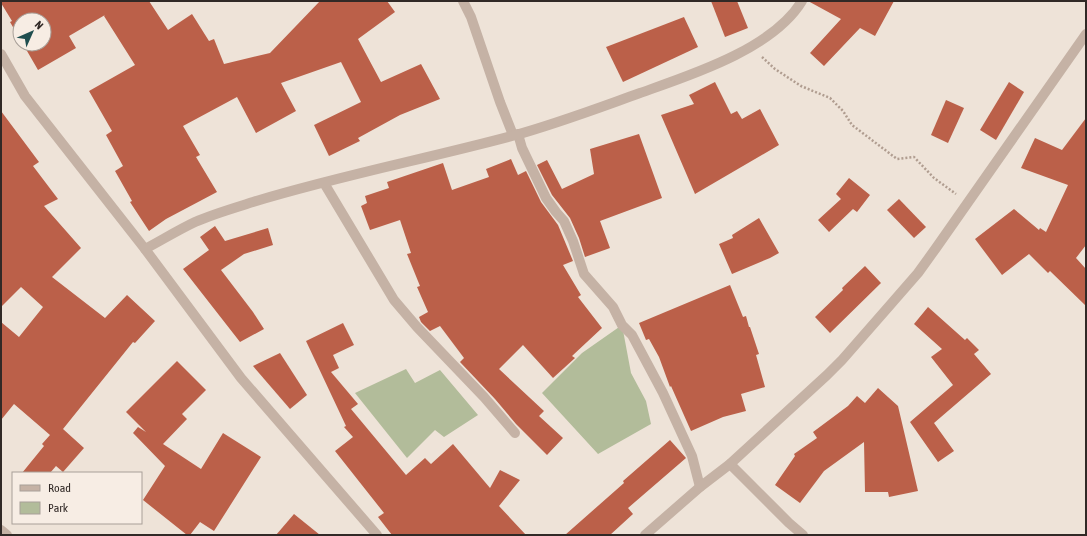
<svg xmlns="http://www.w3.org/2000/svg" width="1087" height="536" font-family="'Asap Condensed',sans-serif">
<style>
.green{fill:#b2bc9a}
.building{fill:#bb6049}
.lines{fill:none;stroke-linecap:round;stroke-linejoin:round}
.path{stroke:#b09d90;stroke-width:2.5;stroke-dasharray:2 2;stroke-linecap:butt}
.minor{stroke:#c5b2a5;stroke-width:10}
</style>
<rect width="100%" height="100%" fill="#eee3d8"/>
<g class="green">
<polygon points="622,325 631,373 646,401 651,424 598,454 542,393 582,353"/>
<polygon points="406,369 415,383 440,370 478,415 444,437 435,430 407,458 355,393"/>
</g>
<g class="building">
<polygon points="1,1 149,1 168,30 192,14 209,41 214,39 224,64 270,53 320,1 387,1 395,12 358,39 381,82 421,64 440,99 400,115 358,138 360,141 329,156 314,125 361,102 341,62 281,83 296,111 256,133 237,97 183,126 200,155 196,157 217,192 166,219 149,231 130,202 132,201 115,171 123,166 106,135 112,131 89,91 135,65 104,16 105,15 69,36 76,48 38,70 23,44 44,44 44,20 20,20 20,39 10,22 12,21 1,3"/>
<polygon points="711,1 737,1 748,28 725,37"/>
<polygon points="808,1 894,1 875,36 860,28 824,66 810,53 841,19"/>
<polygon points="684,17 698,47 623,82 606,47"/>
<polygon points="715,82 731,114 737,111 742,119 760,109 779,145 695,194 661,115 694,104 689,95"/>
<polygon points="1009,82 1024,92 996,140 980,130"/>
<polygon points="946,100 964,108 948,143 931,135"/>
<polygon points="1,111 39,162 33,166 58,199 44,206 81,248 52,277 105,318 127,295 155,321 135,343 133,342 63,429 84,448 63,472 56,466 50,473 22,473 44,446 42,444 50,435 14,404 1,420 1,322 19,337 43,307 21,287 1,307"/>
<polygon points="1086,118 1086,245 1076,258 1086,269 1086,306 1050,271 1048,273 1029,254 1002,275 975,239 1014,209 1039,230 1040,228 1046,232 1068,185 1021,168 1035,138 1062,150"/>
<polygon points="639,134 662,198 600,221 610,248 585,257 579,238 570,218 552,195 537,165 547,160 562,189 594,174 590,149"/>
<polygon points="511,159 518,175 526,171 541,202 558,225 573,261 563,265 581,295 578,297 602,328 572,356 575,358 553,378 523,345 499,369 544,411 539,416 563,438 547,455 516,424 495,399 460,362 464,358 440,326 430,331 421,322 419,317 428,312 417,287 420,286 407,254 411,253 400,220 370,230 361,206 367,203 365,196 389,188 387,182 443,163 452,190 489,177 486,169"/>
<polygon points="849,178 870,195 857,212 853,209 829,232 818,220 841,199 836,194"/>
<polygon points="899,199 926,227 914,238 887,210"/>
<polygon points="759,218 779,253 770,258 732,274 719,244 733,238 732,235"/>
<polygon points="215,226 225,241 268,228 273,245 244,254 221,270 253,312 264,329 240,342 183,269 209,250 200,237"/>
<polygon points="865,266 881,283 830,333 815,317 843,290 842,288"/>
<polygon points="730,285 743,317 746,316 749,327 750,327 759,354 756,355 765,387 741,394 746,411 723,417 691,431 671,386 670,387 659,357 649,339 646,340 639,323"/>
<polygon points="928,307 965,340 967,338 979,350 974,354 991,374 934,423 954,451 938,462 910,422 953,385 931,357 942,349 914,324"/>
<polygon points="343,323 354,345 333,355 339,368 331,372 358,404 351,409 406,475 425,458 431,464 453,444 490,488 500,470 520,480 499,506 526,535 392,535 378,517 384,513 335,451 353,437 344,427 346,426 306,341"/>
<polygon points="280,353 307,395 290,409 253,366"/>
<polygon points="177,361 206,390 182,414 187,419 163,444 201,469 223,433 261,457 214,531 200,522 190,535 187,535 143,500 165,466 133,433 138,427 146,432 126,412"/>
<polygon points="878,388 898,406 918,491 889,497 888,492 865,492 864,442 824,471 800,503 775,485 795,456 794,454 817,438 813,432 848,406 857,396 865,403"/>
<polygon points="670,440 686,458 628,508 633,514 610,535 565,535 624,483 623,481"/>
<polygon points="294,514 320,535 276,535"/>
</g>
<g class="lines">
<polyline class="path" points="762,57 775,69 801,86 830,98 843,111 852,125 897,159 914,157 934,178 956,194"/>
<g class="minor">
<polyline points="463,1 471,17 500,102 513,135"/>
<polyline points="1,54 25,96 145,249 241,378 377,535"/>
<polyline points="518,134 522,148 546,198 556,212 564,221 573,241 584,274 613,307 622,325 632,335 663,393 692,456 700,487"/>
<polyline points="324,183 394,300 417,327 484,397 515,433"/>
<path d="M145,249c17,-9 33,-19 50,-27 18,-8 39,-14 58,-20 85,-26 173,-43 259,-66 44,-12 86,-28 128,-43 51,-18 133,-44 162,-92"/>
<polyline points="730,464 789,523 803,535"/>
<polyline points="1,530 7,535"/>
<polyline points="645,535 700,487 730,464 827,375 842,360 891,304 918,273 936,248 1086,34"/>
</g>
</g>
<rect width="1087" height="536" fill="none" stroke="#312926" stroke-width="4"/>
<rect x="12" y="472" width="130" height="52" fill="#f7ede4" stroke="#a89f98"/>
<rect x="20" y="485" width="20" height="6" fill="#c5b2a5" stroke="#a89f98"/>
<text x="48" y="492" font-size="12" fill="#312926">Road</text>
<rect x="20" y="502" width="20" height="12" fill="#b2bc9a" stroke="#a89f98"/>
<text x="48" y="512" font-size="12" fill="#312926">Park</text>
<g transform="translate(32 32) rotate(45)"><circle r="19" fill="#f7ede4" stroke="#a89f98"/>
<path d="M0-3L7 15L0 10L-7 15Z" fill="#1f4e4f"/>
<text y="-6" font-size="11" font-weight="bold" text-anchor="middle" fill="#312926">N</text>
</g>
</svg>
